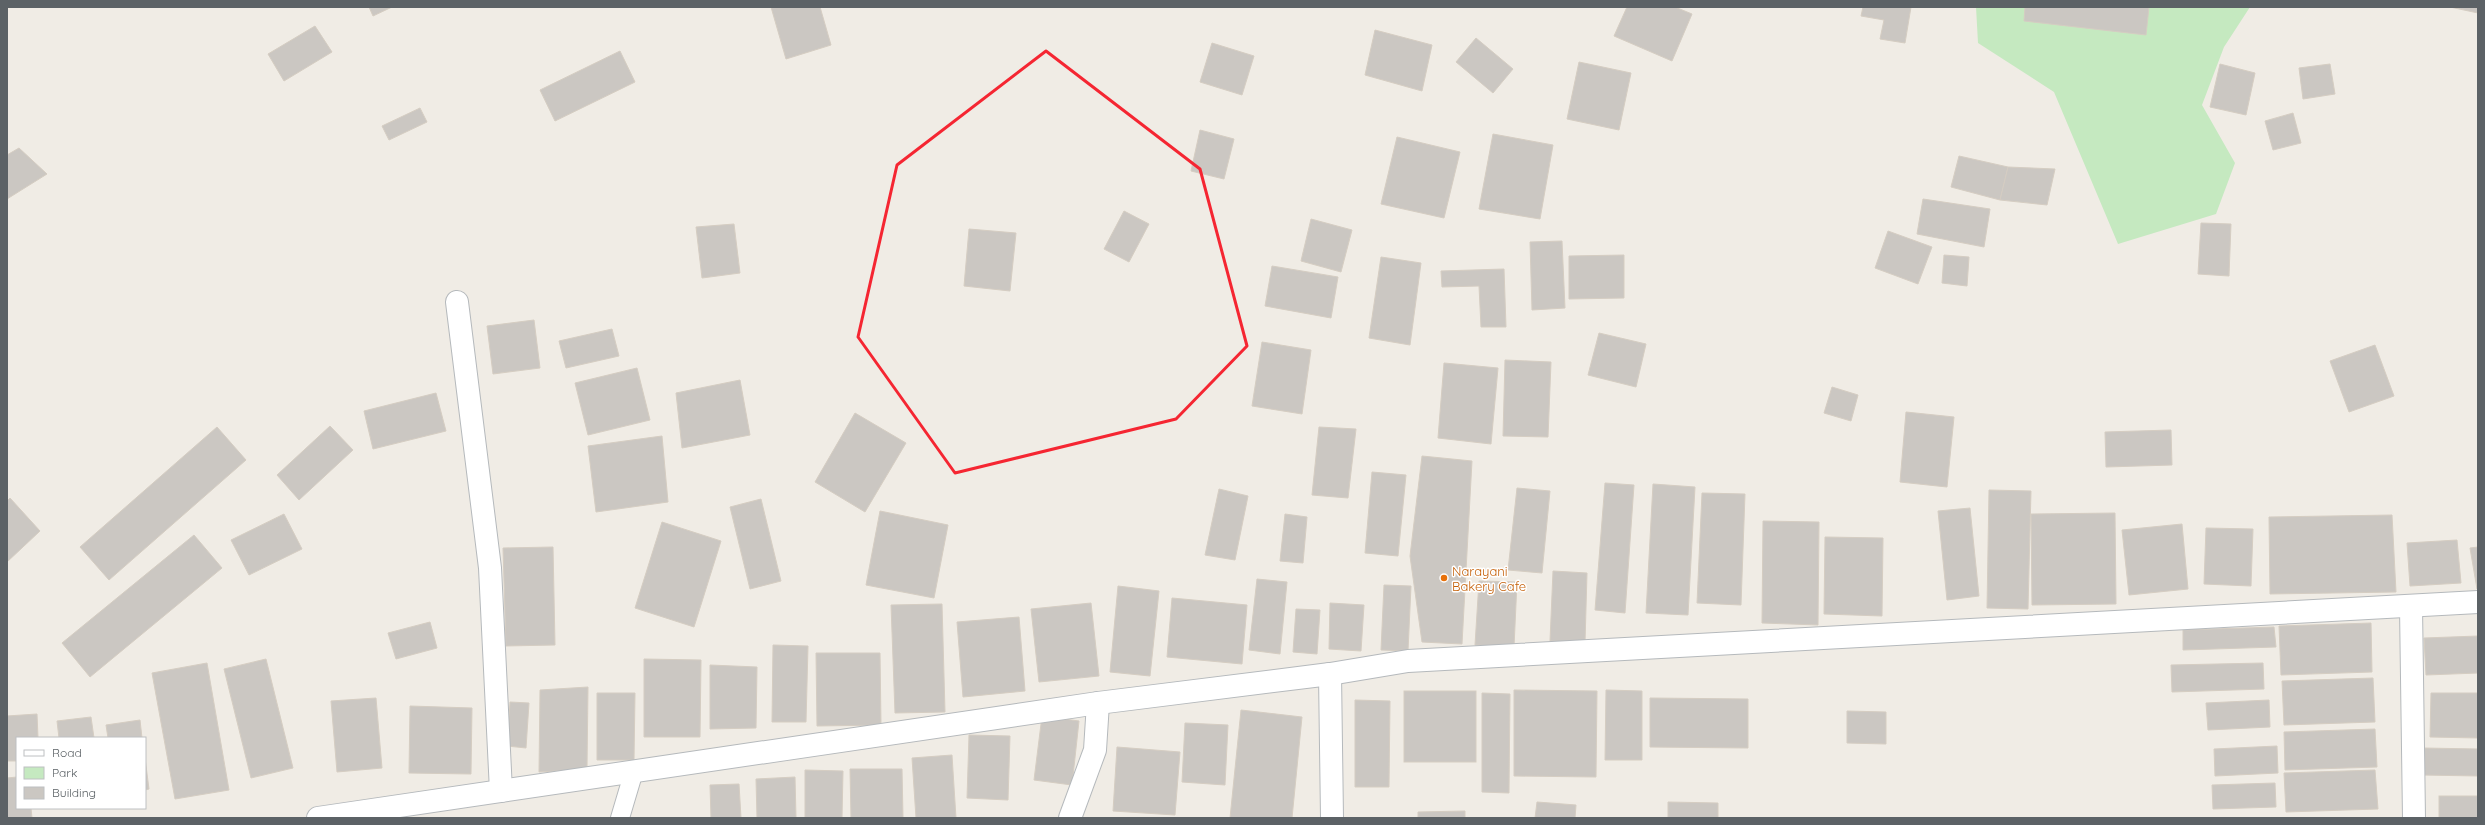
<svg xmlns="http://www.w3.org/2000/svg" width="2485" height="825" font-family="Quicksand,sans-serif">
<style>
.green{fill:#c5e9c0}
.building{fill:#cbc7c2;stroke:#d5cdc2}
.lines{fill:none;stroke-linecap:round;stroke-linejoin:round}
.lane-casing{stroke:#b5b9bc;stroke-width:20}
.street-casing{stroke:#b5b9bc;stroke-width:24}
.lane{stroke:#fff;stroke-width:18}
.street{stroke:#fff;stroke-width:22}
.marked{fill:none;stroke:#f52632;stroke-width:3;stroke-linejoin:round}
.food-dot{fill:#e8710a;stroke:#fff;stroke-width:1.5}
.labels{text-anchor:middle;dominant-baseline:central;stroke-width:3;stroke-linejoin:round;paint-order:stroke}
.food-label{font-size:13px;fill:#c56008;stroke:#fff;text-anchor:start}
</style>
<rect width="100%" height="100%" fill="#f0ece5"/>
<polygon class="green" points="1976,7 2250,7 2224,47 2202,105 2235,163 2216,214 2118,244 2054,92 1978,43"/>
<g class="building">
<polygon points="369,7 392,7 373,16"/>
<polygon points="771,7 820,7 831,45 786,59"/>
<polygon points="1627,7 1675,7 1692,14 1672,61 1614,36"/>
<polygon points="1863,7 1911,7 1905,43 1880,39 1884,20 1861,16"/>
<polygon points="2025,7 2149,7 2146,35 2024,21"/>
<polygon points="2450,7 2478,7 2478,13"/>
<polygon points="315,26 332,52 284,81 268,54"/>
<polygon points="1375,30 1432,45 1422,91 1365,75"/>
<polygon points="1476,38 1513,69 1493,93 1456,62"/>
<polygon points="1212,43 1254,56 1242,95 1200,82"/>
<polygon points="620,51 635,82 555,121 540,90"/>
<polygon points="1579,62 1631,73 1619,130 1567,119"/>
<polygon points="2220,64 2255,73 2246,115 2210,107"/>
<polygon points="2330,64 2335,94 2303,99 2299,68"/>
<polygon points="420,108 427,122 389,140 382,126"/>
<polygon points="2293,113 2301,143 2273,150 2265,121"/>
<polygon points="1200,130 1234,139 1224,179 1191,171"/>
<polygon points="1493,134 1553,145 1540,219 1479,209"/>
<polygon points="1397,137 1460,152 1444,218 1381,204"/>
<polygon points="19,148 47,174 7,199 7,155"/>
<polygon points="1959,156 2008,167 2000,200 1951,187"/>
<polygon points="2008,167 2055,169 2047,205 2000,200"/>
<polygon points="1923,199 1990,209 1984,247 1917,234"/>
<polygon points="1124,211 1149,224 1129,262 1104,249"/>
<polygon points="1311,219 1352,230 1341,272 1301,261"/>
<polygon points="2201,223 2231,224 2229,276 2198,274"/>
<polygon points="734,224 740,273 702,278 696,227"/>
<polygon points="969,229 1016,233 1010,291 964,286"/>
<polygon points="1888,231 1932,247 1918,284 1875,268"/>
<polygon points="1562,241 1565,308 1532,310 1530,242"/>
<polygon points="1624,255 1624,298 1569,299 1569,256"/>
<polygon points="1944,255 1969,257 1967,286 1942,283"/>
<polygon points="1381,257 1421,263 1410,345 1369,338"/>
<polygon points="1272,266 1338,277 1331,318 1265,306"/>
<polygon points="1504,269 1506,327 1481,327 1479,286 1442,287 1441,271"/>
<polygon points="534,320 540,368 493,374 487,326"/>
<polygon points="612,329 619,356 566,368 559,341"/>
<polygon points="1599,333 1646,344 1636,387 1588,375"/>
<polygon points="1262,342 1311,350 1302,414 1252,406"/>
<polygon points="2375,345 2394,396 2349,412 2330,361"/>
<polygon points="1505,360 1551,362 1548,437 1503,436"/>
<polygon points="1444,363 1498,368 1491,444 1438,438"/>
<polygon points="637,368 650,420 588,435 575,383"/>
<polygon points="740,380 750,435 682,448 676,393"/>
<polygon points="1832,387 1858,395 1851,421 1824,413"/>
<polygon points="436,393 446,431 373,449 364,411"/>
<polygon points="1906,412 1954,417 1947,487 1900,482"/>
<polygon points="855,413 906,443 865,512 815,482"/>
<polygon points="330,426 353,450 299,500 277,475"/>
<polygon points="217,427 246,460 109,580 80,547"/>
<polygon points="1319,427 1356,429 1348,498 1312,495"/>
<polygon points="2171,430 2172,465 2106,467 2105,432"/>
<polygon points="662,436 668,502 596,512 588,446"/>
<polygon points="1422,456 1472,461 1462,644 1422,642 1410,556"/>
<polygon points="1372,472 1406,475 1398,556 1365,553"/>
<polygon points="1605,483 1634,485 1625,613 1595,610"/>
<polygon points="1653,484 1695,487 1688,615 1646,613"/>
<polygon points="1517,488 1550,491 1542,573 1508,570"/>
<polygon points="1219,489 1248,496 1235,560 1205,555"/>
<polygon points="1989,490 2031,491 2028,609 1987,608"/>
<polygon points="1702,493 1745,494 1741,605 1697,603"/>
<polygon points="10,498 40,531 7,562 7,501"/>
<polygon points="761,499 781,581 750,589 730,507"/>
<polygon points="1970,508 1979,596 1947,600 1938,511"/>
<polygon points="880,511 948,525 934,598 866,585"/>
<polygon points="2115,513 2116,604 2032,605 2031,514"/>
<polygon points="284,514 302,549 249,575 231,540"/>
<polygon points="1285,514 1307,517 1303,563 1280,561"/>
<polygon points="2392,515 2396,592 2270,594 2269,517"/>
<polygon points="1763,521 1819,522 1818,625 1762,623"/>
<polygon points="662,522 721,541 694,627 635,608"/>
<polygon points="2182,524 2188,589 2129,595 2122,530"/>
<polygon points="2206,528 2253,529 2251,586 2204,584"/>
<polygon points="194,535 222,568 90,677 62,643"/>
<polygon points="1825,537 1883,538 1882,616 1824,614"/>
<polygon points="2457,540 2461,583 2410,586 2407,543"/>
<polygon points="553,547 555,645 506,646 503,548"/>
<polygon points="2478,547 2478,589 2477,589 2470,548"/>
<polygon points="1553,571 1587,573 1585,643 1550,641"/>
<polygon points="1257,579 1287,582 1280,654 1249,650"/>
<polygon points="1479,581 1517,582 1514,647 1475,645"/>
<polygon points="1384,585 1411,586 1408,651 1381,650"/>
<polygon points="1118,586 1159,591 1150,676 1110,672"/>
<polygon points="1172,598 1247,605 1242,664 1167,657"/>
<polygon points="1091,603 1099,676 1039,682 1031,609"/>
<polygon points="1330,603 1364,605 1361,651 1329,649"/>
<polygon points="942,604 945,712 895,713 891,605"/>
<polygon points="1296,609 1320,610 1317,654 1293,652"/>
<polygon points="1019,617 1025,691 963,697 957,622"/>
<polygon points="430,622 437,648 396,659 388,633"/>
<polygon points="2371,623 2372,672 2281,675 2279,626"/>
<polygon points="2274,627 2276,647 2183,650 2183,630"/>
<polygon points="2478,636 2478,673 2426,675 2424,638"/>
<polygon points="773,645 808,646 806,722 772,722"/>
<polygon points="816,653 880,653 881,725 817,726"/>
<polygon points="266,659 293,768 251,778 224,669"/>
<polygon points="644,659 701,660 700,737 644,737"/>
<polygon points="207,663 229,790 175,799 152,673"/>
<polygon points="2263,663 2264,689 2172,692 2171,665"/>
<polygon points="710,665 757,667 756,728 710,729"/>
<polygon points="2373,678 2375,722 2284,725 2282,681"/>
<polygon points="588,687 587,769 539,772 540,690"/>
<polygon points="1514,690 1597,691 1596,777 1514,776"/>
<polygon points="1606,690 1642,691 1642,760 1605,760"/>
<rect x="1404" y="691" width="72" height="71"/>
<polygon points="597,693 635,693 634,760 597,760"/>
<polygon points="1482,693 1510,694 1509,793 1482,792"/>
<polygon points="2431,693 2478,693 2478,738 2430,737"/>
<polygon points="376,698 382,768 337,772 331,701"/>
<polygon points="1650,698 1748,699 1748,748 1650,747"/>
<polygon points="1355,700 1390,701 1389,787 1355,787"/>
<polygon points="2269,700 2270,727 2208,730 2206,703"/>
<polygon points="510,702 529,703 526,748 507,746"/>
<polygon points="410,706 472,708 471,774 409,773"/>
<polygon points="1241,710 1302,717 1292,818 1230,818"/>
<polygon points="1847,711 1886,712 1886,744 1847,743"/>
<polygon points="37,714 38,738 17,738 17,761 7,761 7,716"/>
<polygon points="1042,716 1079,721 1072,785 1034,780"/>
<polygon points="91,717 94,738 59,738 57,721"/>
<polygon points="140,720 142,738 108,738 106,725"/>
<polygon points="1185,723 1228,725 1225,785 1182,782"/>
<polygon points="2375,729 2377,767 2285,770 2284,732"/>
<polygon points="969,735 1010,736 1008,800 967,798"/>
<polygon points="2277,746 2278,773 2215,776 2214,749"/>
<polygon points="1117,747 1180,752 1175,815 1113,811"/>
<polygon points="2423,748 2478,749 2478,776 2422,775"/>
<polygon points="952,755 956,818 916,818 912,758"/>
<polygon points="145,758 149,789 145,790"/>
<polygon points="850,769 902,769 903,818 851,818"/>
<polygon points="805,770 843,771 842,818 805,818"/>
<polygon points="2375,770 2378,809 2286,812 2284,773"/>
<polygon points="17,777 17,808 31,808 32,818 7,818 7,778"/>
<polygon points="795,777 796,818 757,818 756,779"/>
<polygon points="2275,783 2276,807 2213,809 2212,785"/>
<polygon points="739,784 741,818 711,818 710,785"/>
<rect x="2439" y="796" width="39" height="22"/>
<polygon points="1537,802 1576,805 1575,818 1535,818"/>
<polygon points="1668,802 1718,803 1718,818 1668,818"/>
<polygon points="1465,811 1465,818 1418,818 1418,812"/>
</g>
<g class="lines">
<g class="lane-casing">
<polyline id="lane" points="620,818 634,771"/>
</g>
<g class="street-casing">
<g id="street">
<polyline points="457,302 490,568 501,791"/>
<polyline points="2411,607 2414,818"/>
<polyline points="1330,674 1332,818"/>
<polyline points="318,818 1098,703 1330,674 1408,661 2478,602"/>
<polyline points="1070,818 1095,750 1098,703"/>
</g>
</g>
<use href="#lane" class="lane"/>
<use href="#street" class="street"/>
</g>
<path class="marked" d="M1046,51l154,118 47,177 -71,73 -221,54 -97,-136 39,-172z"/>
<circle class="food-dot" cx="1444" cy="578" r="4"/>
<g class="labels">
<g class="food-label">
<text x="1452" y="571">Narayani<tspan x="1452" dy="15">Bakery Cafe</tspan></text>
</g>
</g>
<rect width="2485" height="825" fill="none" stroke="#5c6266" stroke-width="16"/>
<rect x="16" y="737" width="130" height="72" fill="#ffffff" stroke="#bec0c2"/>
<rect x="24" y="750" width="20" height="6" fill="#ffffff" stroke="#bec0c2"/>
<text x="52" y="757" font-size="12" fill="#5c6266">Road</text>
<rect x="24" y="767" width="20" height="12" fill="#c5e9c0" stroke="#bec0c2"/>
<text x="52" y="777" font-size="12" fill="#5c6266">Park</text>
<rect x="24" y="787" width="20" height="12" fill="#cbc7c2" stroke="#bec0c2"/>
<text x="52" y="797" font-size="12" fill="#5c6266">Building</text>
</svg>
